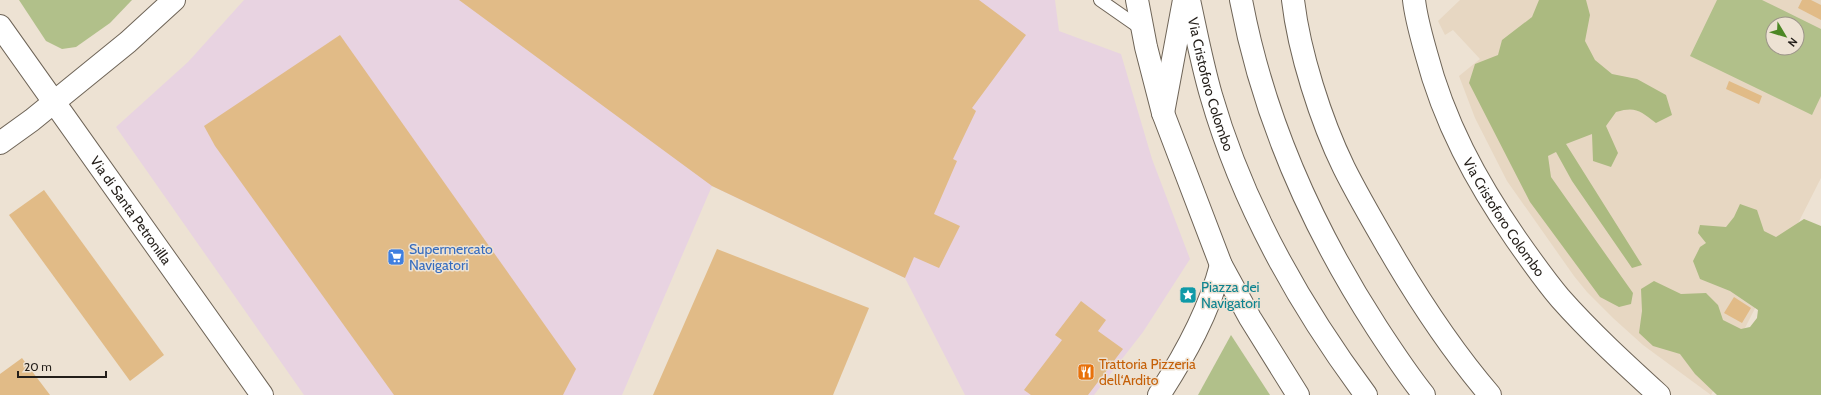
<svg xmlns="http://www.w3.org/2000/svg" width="1821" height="395" font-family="Cabin,sans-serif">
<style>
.commercial{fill:#e8d3e1}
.built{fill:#e7d7c2;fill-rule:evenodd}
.green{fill:#b1c08a;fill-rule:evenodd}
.forest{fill:#abba80}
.building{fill:#e1bb87}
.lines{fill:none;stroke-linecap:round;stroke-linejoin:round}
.service-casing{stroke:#6e6457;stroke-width:14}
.minor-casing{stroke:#6e6457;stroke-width:24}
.secondary-casing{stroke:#6e6457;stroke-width:24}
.primary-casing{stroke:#6e6457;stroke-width:24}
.service{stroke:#fff;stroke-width:12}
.minor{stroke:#fff;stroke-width:22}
.secondary{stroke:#fff;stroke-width:22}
.primary{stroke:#fff;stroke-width:22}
.labels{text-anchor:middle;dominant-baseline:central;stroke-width:3;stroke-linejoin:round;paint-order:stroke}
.street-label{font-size:14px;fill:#231e19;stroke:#ede2d3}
.shop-label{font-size:14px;fill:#366cbe;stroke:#ede2d3;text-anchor:start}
.culture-label{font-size:14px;fill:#0d838f;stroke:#ede2d3;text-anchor:start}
.food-label{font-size:14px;fill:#c56008;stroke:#ede2d3;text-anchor:start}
</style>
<rect width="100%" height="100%" fill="#ede2d3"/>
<polygon class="commercial" points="244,0 1055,0 1059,31 1121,54 1152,159 1190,259 1143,332 1094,395 965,395 905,278 712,186 622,395 304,395 116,127 188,62"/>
<path class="built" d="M1460,0h361v178l-110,217 -68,-50 -30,-27 -26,-26 -13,-16 -67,-95 -32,-63 -16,-42 21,-17 -27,-29 -8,5 -7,-14zM1773,24h24v24h-24z"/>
<g class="green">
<polygon points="19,0 132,0 110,23 76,47 62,49 46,41"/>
<path d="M1717,0h45l59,29v67l-9,19 -122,-59zM1773,24h24v24h-24z"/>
<polygon points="1231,335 1270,395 1198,395"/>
</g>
<g class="forest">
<path d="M1539,0h47l4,15 -5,26 10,19 17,14 25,5 29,16 6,20 -16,8c-16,-12 -20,-17 -40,-11l-10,14 12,27 -7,14 -18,-6 -1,-27 -26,10 76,121 -10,3 -60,-87 -16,-29 -8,4 3,21 82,116 -2,11 -12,3 -19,-10 -70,-95 -61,-119 6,-19 23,-9 4,-15 30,-23z"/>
<polygon points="1740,204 1757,210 1764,231 1776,237 1804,219 1821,226 1821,395 1717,395 1695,374 1680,354 1653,346 1639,333 1642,311 1641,289 1654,281 1681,294 1706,293 1718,305 1723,320 1741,329 1750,327 1757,318 1758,310 1730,291 1700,279 1693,261 1700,247 1706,243 1698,233 1700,225 1726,227 1734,217"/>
</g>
<g class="building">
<polygon points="459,0 979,0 1026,35 972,108 976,111 953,159 957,161 934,214 960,226 939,268 914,257 905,278 712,186"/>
<polygon points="1802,0 1811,0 1821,5 1821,20 1798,8"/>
<polygon points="340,35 576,369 563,395 394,395 215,146 204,126"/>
<polygon points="1729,81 1762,96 1759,104 1726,89"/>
<polygon points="44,190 164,355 130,381 9,215"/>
<polygon points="717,249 869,308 833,395 653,395"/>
<polygon points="1734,297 1751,308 1742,323 1724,313"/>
<polygon points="1081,301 1106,320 1098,331 1123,349 1088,395 1031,395 1024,390 1062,340 1055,335"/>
<polygon points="22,358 50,395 0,395 0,374"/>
</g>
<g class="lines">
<g class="service-casing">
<polyline id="service" points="1100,0 1143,30"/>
</g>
<g class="minor-casing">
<g id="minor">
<path id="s1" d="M1414,0c2,18 7,35 12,53 18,69 50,128 90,186 14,20 28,40 44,59 30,34 65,66 99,97"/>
<path id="s2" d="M0,26l262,369"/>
<polyline points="0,143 32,120 128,42 174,0"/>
</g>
</g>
<g class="secondary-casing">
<g id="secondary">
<polyline points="1137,0 1146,47 1163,113 1221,265 1250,318 1298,395"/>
<path d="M1293,0c6,52 28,121 51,168 16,32 34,62 52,93 28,47 58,92 94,134"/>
<path d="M1159,395c26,-40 50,-83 62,-130"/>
</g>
</g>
<g class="primary-casing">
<g id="primary">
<path id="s3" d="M1189,0c7,32 13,64 22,95 31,108 88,210 155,300"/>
<path d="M1241,0c22,117 72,229 136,328 15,23 30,46 47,67"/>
<polyline points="1163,113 1184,0"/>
</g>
</g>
<use href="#service" class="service"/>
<use href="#minor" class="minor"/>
<use href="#secondary" class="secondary"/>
<use href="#primary" class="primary"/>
</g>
<defs>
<g id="supermarket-square" transform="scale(0.9)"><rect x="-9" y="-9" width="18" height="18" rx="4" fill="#3f7fe0" stroke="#ede2d3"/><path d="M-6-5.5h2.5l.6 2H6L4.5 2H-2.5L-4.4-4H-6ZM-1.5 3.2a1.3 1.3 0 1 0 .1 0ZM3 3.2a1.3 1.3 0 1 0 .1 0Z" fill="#fff"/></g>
<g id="sight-square" transform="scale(0.9)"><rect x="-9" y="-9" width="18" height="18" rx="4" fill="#0f9aa8" stroke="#ede2d3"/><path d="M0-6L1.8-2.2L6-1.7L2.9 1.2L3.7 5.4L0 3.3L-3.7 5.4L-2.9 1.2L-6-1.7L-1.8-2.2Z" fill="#fff"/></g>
<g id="restaurant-square" transform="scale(0.9)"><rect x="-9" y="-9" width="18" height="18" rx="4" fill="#e8710a" stroke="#ede2d3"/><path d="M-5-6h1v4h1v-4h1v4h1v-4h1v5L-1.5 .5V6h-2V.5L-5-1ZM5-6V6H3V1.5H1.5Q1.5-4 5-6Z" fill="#fff"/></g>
</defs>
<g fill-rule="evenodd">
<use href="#supermarket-square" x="396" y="257"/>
<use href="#sight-square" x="1188" y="295"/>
<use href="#restaurant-square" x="1086" y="372"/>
</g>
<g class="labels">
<g class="street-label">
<text stroke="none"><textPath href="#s3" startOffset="87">Via Cristoforo Colombo</textPath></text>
<text stroke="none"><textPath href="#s2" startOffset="226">Via di Santa Petronilla</textPath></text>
<text stroke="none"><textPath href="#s1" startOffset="237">Via Cristoforo Colombo</textPath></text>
</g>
<g class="shop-label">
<text x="409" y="249">Supermercato<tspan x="409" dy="16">Navigatori</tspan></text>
</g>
<g class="culture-label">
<text x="1201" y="287">Piazza dei<tspan x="1201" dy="16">Navigatori</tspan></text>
</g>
<g class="food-label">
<text x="1099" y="364">Trattoria Pizzeria<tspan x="1099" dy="16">dell‘Ardito</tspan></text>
</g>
</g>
<g transform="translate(1785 36) rotate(128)"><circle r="19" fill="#ede2d3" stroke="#9c9489"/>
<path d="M0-3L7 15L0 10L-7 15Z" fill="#4c8724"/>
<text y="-6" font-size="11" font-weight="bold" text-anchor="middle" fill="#231e19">N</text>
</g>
<path d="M18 371v6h88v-6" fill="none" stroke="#231e19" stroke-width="2"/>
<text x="24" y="371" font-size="12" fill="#231e19" stroke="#ede2d3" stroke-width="3" paint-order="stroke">20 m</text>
</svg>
